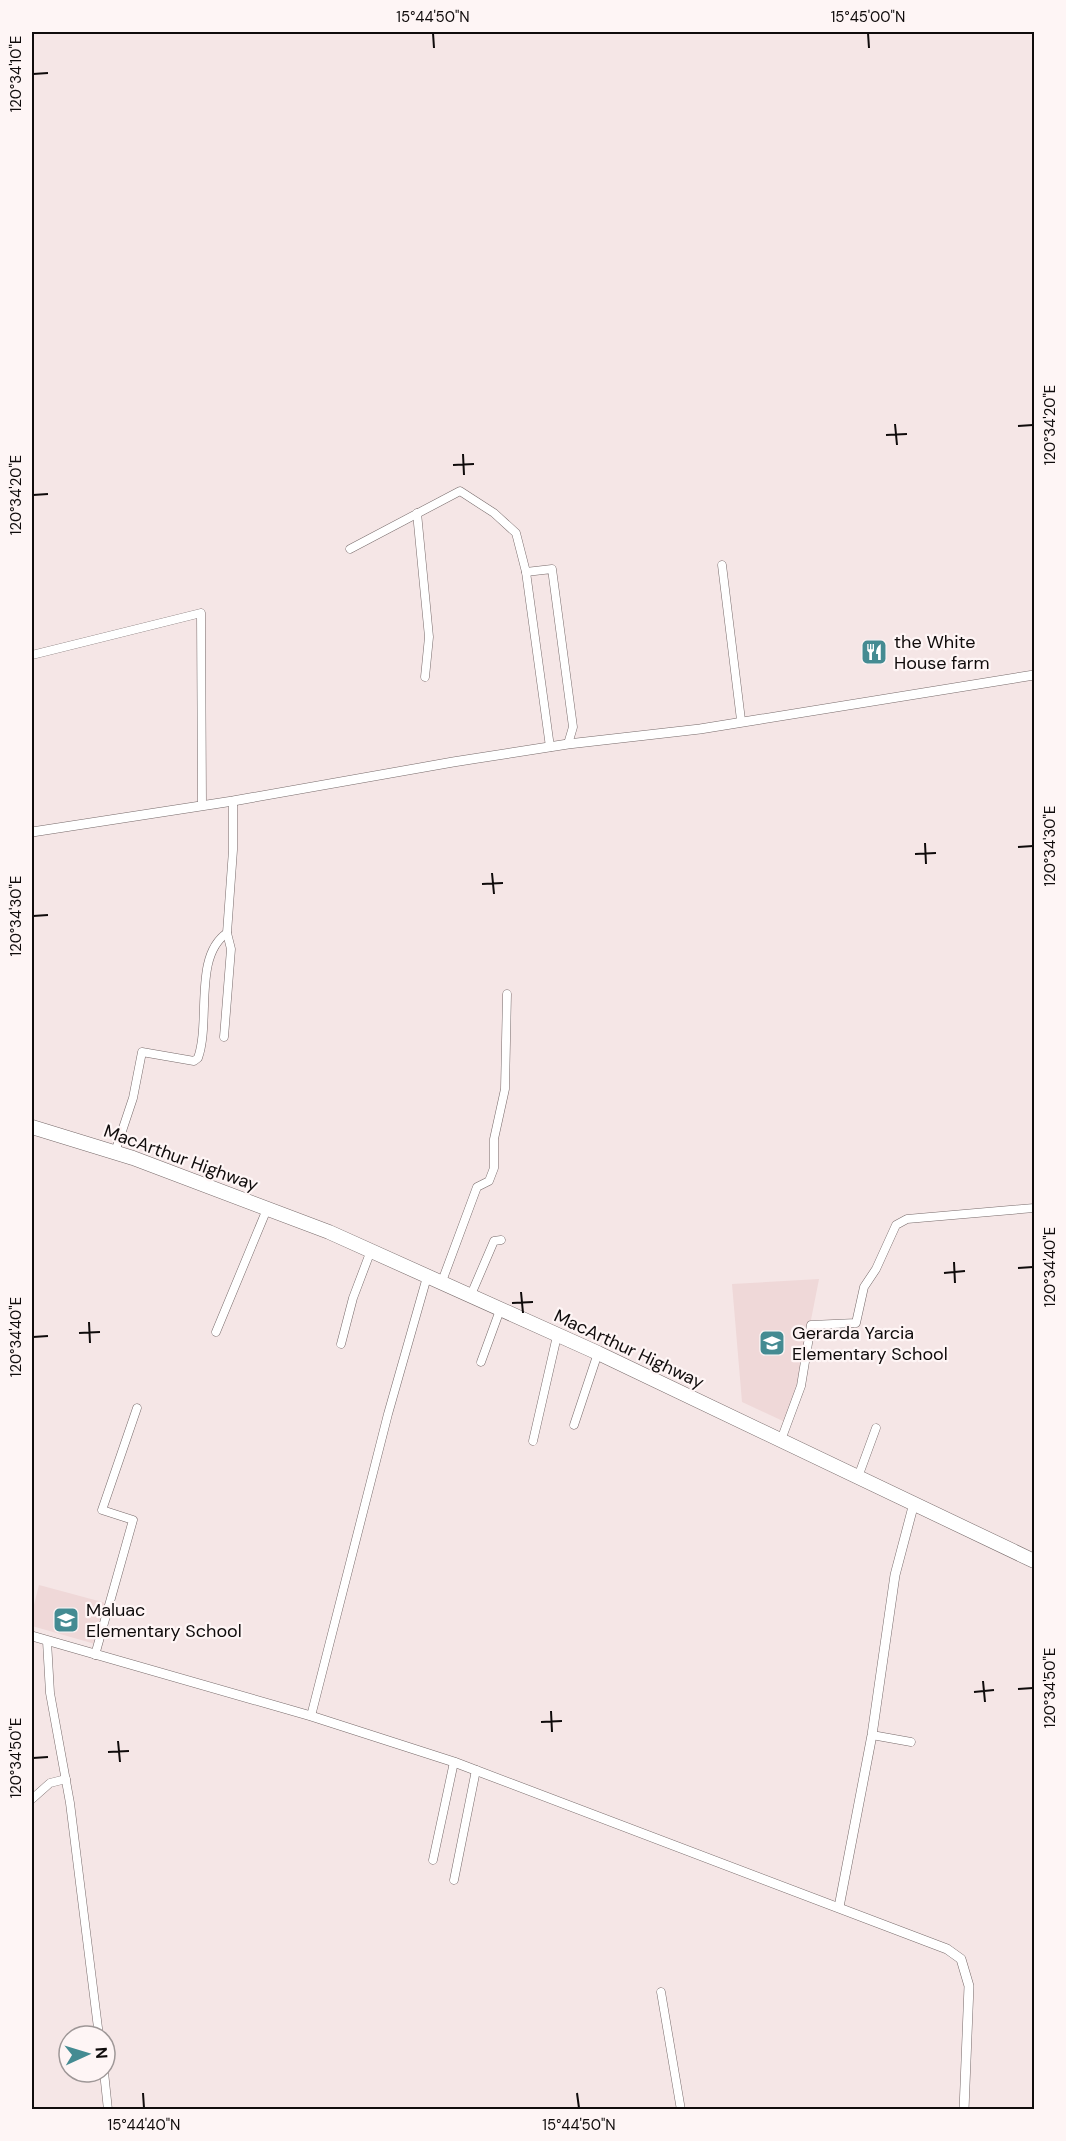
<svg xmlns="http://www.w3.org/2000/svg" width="1066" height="2141" font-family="'DM Sans',sans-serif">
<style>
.built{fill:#efd8d8}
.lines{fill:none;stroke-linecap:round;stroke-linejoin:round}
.minor-casing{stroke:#776a6a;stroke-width:9}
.tertiary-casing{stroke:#776a6a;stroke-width:10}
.trunk-casing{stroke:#776a6a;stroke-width:15}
.minor{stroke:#fff;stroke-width:8}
.tertiary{stroke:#fff;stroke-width:9}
.trunk{stroke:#fff;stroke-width:14}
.ticks{fill:none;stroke:#0f0b0b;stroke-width:2}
.labels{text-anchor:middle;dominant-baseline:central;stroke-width:4.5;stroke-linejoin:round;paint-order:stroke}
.poi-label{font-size:18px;fill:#0f0b0b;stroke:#fef5f5;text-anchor:start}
.street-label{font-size:18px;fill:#0f0b0b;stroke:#fef5f5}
.neatline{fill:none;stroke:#0f0b0b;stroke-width:2}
.ticks-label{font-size:15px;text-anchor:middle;fill:#0f0b0b}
</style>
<rect width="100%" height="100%" fill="#f5e6e6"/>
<g class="built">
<polygon points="819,1279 795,1402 785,1422 742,1402 732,1284"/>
<polygon points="39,1585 106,1603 95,1644 32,1626 32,1613"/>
</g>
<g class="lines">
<g class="minor-casing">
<g id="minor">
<polyline points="417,513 429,637 425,677"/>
<polyline points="350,549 460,491 494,513 516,533 526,572 550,747"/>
<polyline points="722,565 741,720"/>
<polyline points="526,572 552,569 573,727 568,744"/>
<polyline points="32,655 201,613 202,805"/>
<polyline points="224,1037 231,949 227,933 233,850 233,801"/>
<path d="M115,1152l18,-54 9,-46 52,9 4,-3c13,-37 -5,-102 29,-125"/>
<polyline points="441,1284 477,1187 489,1181 494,1168 494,1139 505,1089 507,994"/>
<polyline points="470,1297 494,1241 501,1240"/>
<polyline points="216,1332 267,1209"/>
<polyline points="341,1344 353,1298 370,1253"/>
<polyline points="481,1362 500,1310"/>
<polyline points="574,1425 598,1353"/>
<polyline points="781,1440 801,1386 811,1325 856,1323 864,1287 876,1269 896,1225 907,1219 1034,1208"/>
<polyline points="533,1441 557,1336"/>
<polyline points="858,1477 876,1428"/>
<polyline points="47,1641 50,1693 70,1803 99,2036"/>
<polyline points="95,1655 133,1520 102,1510 137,1408"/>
<polyline points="311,1716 388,1414 427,1277"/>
<polyline points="872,1735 911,1742"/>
<polyline points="32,1799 50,1783 66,1779"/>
<polyline points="433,1860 454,1762"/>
<polyline points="454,1880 476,1770"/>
<polyline points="661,1992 681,2110"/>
<polyline points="104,2072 108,2110"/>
</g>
</g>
<g class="tertiary-casing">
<g id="tertiary">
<polyline points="32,832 233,801 453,762 568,744 700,729 1034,675"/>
<polyline points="32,1636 311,1716 454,1762 947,1949 961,1959 969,1986 964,2110"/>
<polyline points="839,1907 872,1735 895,1575 914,1503"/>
</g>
</g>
<g class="trunk-casing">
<polyline id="trunk" points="32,1127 133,1158 329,1232 598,1353 1034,1561"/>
</g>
<use href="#minor" class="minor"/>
<use href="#tertiary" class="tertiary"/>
<use href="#trunk" class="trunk"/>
</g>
<path class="ticks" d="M433,33l1,15M868,33l1,15M33,74l15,-1M895,424l2,21M1018,426l15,-1M886,435l21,-1M463,454l1,21M453,465l21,-1M33,495l15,-1M925,843l1,21M1018,847l15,-1M915,854l21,-1M492,873l2,21M482,884l21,-1M33,916l15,-1M954,1262l1,21M1018,1268l15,-1M944,1273l21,-2M521,1292l2,21M512,1303l21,-1M89,1322l1,21M79,1333l21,-1M33,1337l15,-1M983,1681l2,21M1018,1689l15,-1M974,1692l20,-2M551,1711l1,21M541,1722l21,-1M118,1741l2,21M108,1752l21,-1M33,1758l15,-1M143,2093l1,15M577,2093l2,15"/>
<defs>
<g id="restaurant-square" transform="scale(1.35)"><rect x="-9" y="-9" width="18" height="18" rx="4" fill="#448b92" stroke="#fef5f5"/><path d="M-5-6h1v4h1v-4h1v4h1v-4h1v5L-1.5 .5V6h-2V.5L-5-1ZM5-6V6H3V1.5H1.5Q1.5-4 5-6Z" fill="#fff"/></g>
<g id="school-square" transform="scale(1.35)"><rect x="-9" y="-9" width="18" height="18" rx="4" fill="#448b92" stroke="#fef5f5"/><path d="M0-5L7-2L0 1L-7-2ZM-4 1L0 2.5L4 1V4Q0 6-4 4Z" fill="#fff"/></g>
</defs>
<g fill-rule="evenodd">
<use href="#restaurant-square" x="874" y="652"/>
<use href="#school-square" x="772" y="1343"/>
<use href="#school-square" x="66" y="1620"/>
</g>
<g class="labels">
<g class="poi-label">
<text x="894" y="642">the White<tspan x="894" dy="21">House farm</tspan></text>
<text x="792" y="1333">Gerarda Yarcia<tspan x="792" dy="21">Elementary School</tspan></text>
<text x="86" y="1610">Maluac<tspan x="86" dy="21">Elementary School</tspan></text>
</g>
<g class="street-label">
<text transform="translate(181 1158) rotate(20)">MacArthur Highway</text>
<text transform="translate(629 1349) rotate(25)">MacArthur Highway</text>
</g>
</g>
<rect width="1066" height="2141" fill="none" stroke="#fef5f5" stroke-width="66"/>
<g transform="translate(87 2054) rotate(86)"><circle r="28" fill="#fef5f5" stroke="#9e9797" stroke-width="1.5"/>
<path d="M0-4.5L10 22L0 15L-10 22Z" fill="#448b92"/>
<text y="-9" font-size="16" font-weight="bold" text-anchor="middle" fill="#0f0b0b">N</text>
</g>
<rect x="33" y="33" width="1000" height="2075" class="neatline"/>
<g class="ticks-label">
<text x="433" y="22">15°44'50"N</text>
<text x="868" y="22">15°45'00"N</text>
<text transform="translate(16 74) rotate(-90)" y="5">120°34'10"E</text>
<text transform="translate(1050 425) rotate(-90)" y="5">120°34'20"E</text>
<text transform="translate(16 495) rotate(-90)" y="5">120°34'20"E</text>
<text transform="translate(1050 846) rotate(-90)" y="5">120°34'30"E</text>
<text transform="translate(16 916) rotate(-90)" y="5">120°34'30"E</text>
<text transform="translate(1050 1267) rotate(-90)" y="5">120°34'40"E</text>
<text transform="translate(16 1337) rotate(-90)" y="5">120°34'40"E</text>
<text transform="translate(1050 1688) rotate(-90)" y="5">120°34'50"E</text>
<text transform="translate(16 1758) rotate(-90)" y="5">120°34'50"E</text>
<text x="144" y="2130">15°44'40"N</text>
<text x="579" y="2130">15°44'50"N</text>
</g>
</svg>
